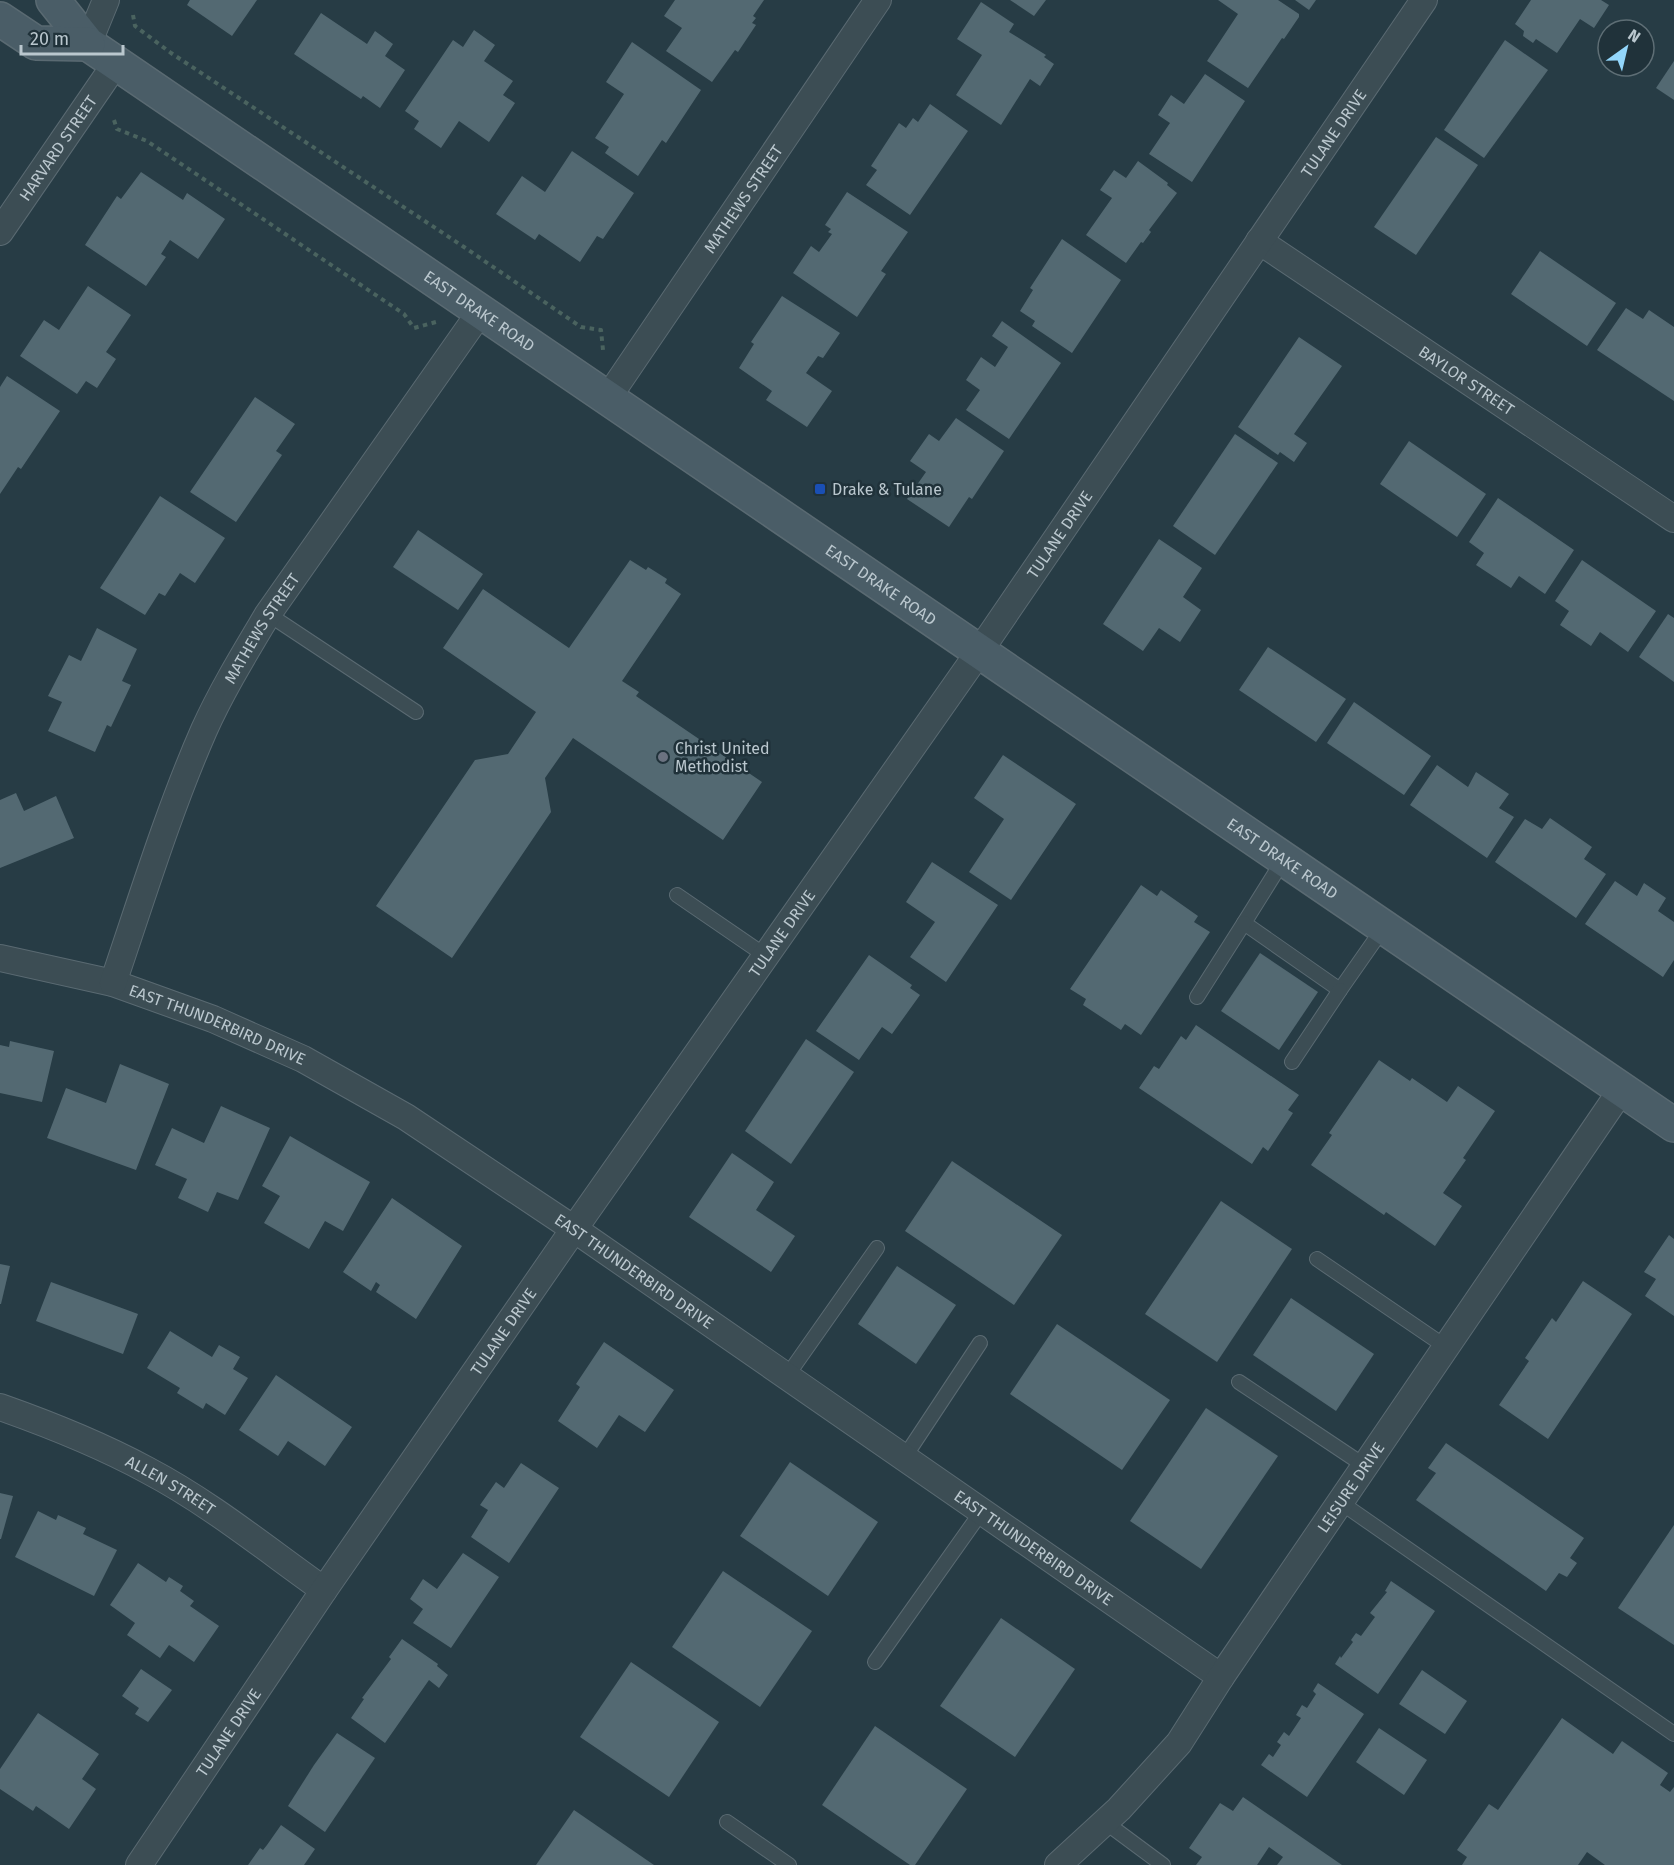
<svg xmlns="http://www.w3.org/2000/svg" width="1674" height="1865" font-family="'Fira Sans',sans-serif">
<style>
.building{fill:#536972}
.lines{fill:none;stroke-linecap:round;stroke-linejoin:round}
.service-casing{stroke:#5a6a72;stroke-width:16}
.minor-casing{stroke:#5a6a72;stroke-width:28}
.secondary-casing{stroke:#5a6a72;stroke-width:36}
.path{stroke:#4a635f;stroke-width:4;stroke-dasharray:4.5 4.5;stroke-linecap:butt}
.service{stroke:#3c4d54;stroke-width:14}
.minor{stroke:#3c4d54;stroke-width:26}
.secondary{stroke:#4a5d67;stroke-width:33}
.transit-dot{fill:#1a4fb4;stroke:#20323a;stroke-width:2}
.worship-dot{fill:#6b7280;stroke:#20323a;stroke-width:2}
.labels{text-anchor:middle;dominant-baseline:central;stroke-width:5;stroke-linejoin:round;paint-order:stroke}
.street-label{font-size:16px;fill:#bac7ce;stroke:#20323a}
.poi-label{font-size:16px;fill:#bac7ce;stroke:#20323a;text-anchor:start}
</style>
<rect width="100%" height="100%" fill="#273c45"/>
<g class="building">
<polygon points="190,0 257,0 232,36 187,5"/>
<polygon points="675,0 764,0 753,16 756,18 752,23 756,25 738,52 735,50 712,82 666,51 682,28 664,16"/>
<polygon points="1010,0 1046,0 1034,16"/>
<polygon points="1218,0 1278,0 1299,14 1299,17 1284,39 1282,38 1248,88 1207,61 1238,14"/>
<polygon points="1295,0 1316,0 1309,10"/>
<polygon points="1531,0 1601,0 1609,5 1594,28 1580,19 1557,53 1536,39 1533,43 1523,36 1524,31 1515,24"/>
<polygon points="981,2 1014,24 1009,32 1046,55 1044,57 1054,64 1040,86 1030,79 1001,125 956,95 982,55 957,39"/>
<polygon points="321,13 367,44 375,31 393,44 385,56 405,70 380,108 363,96 361,99 294,54"/>
<polygon points="474,30 495,45 484,61 513,81 503,95 515,103 489,142 459,121 441,148 414,129 419,121 405,111 453,40 463,47"/>
<polygon points="1505,40 1548,70 1484,158 1444,130"/>
<polygon points="632,42 701,90 666,143 662,140 638,176 605,153 609,147 595,138 624,94 606,82"/>
<polygon points="1674,61 1674,100 1656,88"/>
<polygon points="1205,74 1245,101 1192,182 1149,154 1170,123 1158,115 1171,95 1184,104"/>
<polygon points="930,104 968,131 910,215 866,185 877,170 871,166 899,123 906,128 913,118 918,122"/>
<polygon points="1436,137 1478,165 1416,255 1374,227"/>
<polygon points="572,151 634,193 603,239 597,236 580,262 539,234 535,240 496,214 522,176 545,192"/>
<polygon points="1138,161 1168,183 1167,185 1177,193 1149,230 1151,232 1143,243 1141,242 1126,263 1086,235 1112,198 1100,190 1114,170 1126,178"/>
<polygon points="141,172 183,200 187,193 225,219 198,259 170,240 161,254 166,257 146,286 85,245 117,196 121,199"/>
<polygon points="847,192 908,232 881,271 886,274 857,317 793,273 811,246 819,252 832,234 828,232 831,229 825,225"/>
<polygon points="1062,239 1121,280 1072,353 1032,326 1035,321 1020,311 1033,290 1030,288"/>
<polygon points="1540,251 1616,303 1587,346 1511,294"/>
<polygon points="88,286 131,315 106,352 116,359 97,388 86,381 77,394 20,356 44,320 59,330"/>
<polygon points="782,296 840,333 823,358 818,356 806,373 832,391 807,427 766,400 772,391 739,368 754,344 751,342"/>
<polygon points="1626,308 1643,319 1649,310 1674,327 1674,401 1597,350"/>
<polygon points="1002,321 1061,363 1009,439 966,410 980,390 966,380 981,357 995,367 1008,347 992,336"/>
<polygon points="1299,337 1342,366 1294,434 1307,443 1294,462 1280,452 1278,455 1238,427"/>
<polygon points="7,376 60,411 21,469 18,467 0,494 0,387"/>
<polygon points="255,397 295,424 276,451 282,455 236,522 190,492"/>
<polygon points="956,418 1004,451 972,499 969,497 949,527 907,499 926,472 910,461 929,434 939,441"/>
<polygon points="1235,434 1278,463 1215,555 1173,526"/>
<polygon points="1409,441 1486,494 1457,537 1380,484"/>
<polygon points="160,496 225,538 195,583 180,573 165,596 159,593 145,615 100,588"/>
<polygon points="1498,498 1574,550 1545,594 1519,576 1511,588 1476,565 1484,553 1469,542"/>
<polygon points="418,530 483,574 458,610 393,567"/>
<polygon points="1159,539 1202,568 1183,597 1201,610 1180,642 1159,628 1143,651 1103,624"/>
<polygon points="630,560 646,570 648,567 667,579 665,583 681,594 622,681 639,692 636,696 762,782 723,840 573,738 545,778 551,812 452,958 376,906 475,760 508,754 536,712 443,648 483,589 569,648"/>
<polygon points="1582,560 1656,611 1628,652 1600,632 1591,646 1560,625 1569,611 1555,601"/>
<polygon points="1668,614 1674,618 1674,682 1639,657"/>
<polygon points="97,628 137,649 122,681 131,685 111,727 107,725 95,752 48,731 62,702 48,696 69,655 81,661"/>
<polygon points="1268,647 1346,699 1316,742 1239,690"/>
<polygon points="1354,702 1431,756 1404,795 1327,743"/>
<polygon points="1003,755 1076,804 1011,900 969,872 1004,819 974,798"/>
<polygon points="1437,765 1468,787 1476,772 1509,794 1499,808 1514,817 1487,858 1410,805"/>
<polygon points="16,793 24,811 56,796 74,838 0,868 0,800"/>
<polygon points="1550,818 1592,847 1584,859 1606,874 1576,918 1495,862 1525,819 1542,829"/>
<polygon points="932,862 998,905 946,982 910,957 935,922 906,902"/>
<polygon points="1615,881 1637,896 1644,883 1666,898 1658,911 1674,922 1674,960 1663,977 1585,924"/>
<polygon points="1141,885 1157,896 1161,890 1198,916 1194,922 1210,932 1141,1035 1125,1024 1121,1030 1083,1005 1086,999 1070,989"/>
<polygon points="1260,953 1318,992 1279,1050 1221,1011"/>
<polygon points="869,955 912,985 910,988 920,995 892,1034 882,1027 859,1060 816,1031"/>
<polygon points="1196,1025 1299,1095 1288,1110 1293,1113 1268,1151 1263,1147 1252,1164 1139,1088 1154,1066 1159,1069 1181,1036 1186,1040"/>
<polygon points="806,1039 854,1072 791,1164 745,1131"/>
<polygon points="10,1041 54,1051 42,1102 0,1093 0,1045 9,1047"/>
<polygon points="1379,1060 1410,1081 1412,1078 1447,1102 1458,1086 1495,1111 1463,1158 1466,1160 1443,1193 1462,1206 1435,1246 1386,1212 1384,1215 1311,1165 1332,1135 1329,1133"/>
<polygon points="120,1064 169,1084 136,1170 47,1138 66,1088 106,1103"/>
<polygon points="221,1106 270,1128 238,1200 217,1192 208,1212 178,1198 187,1179 155,1165 172,1128 204,1143"/>
<polygon points="290,1136 370,1182 343,1231 325,1221 309,1249 264,1223 280,1196 262,1186"/>
<polygon points="732,1153 774,1182 756,1210 795,1236 771,1272 689,1217"/>
<polygon points="952,1161 1062,1235 1014,1305 905,1231"/>
<polygon points="392,1198 462,1246 416,1319 376,1292 380,1285 376,1282 371,1291 343,1272"/>
<polygon points="1221,1201 1292,1249 1217,1362 1145,1314"/>
<polygon points="1669,1235 1674,1239 1674,1316 1645,1296 1656,1279 1644,1272"/>
<polygon points="0,1264 10,1266 1,1304 0,1304"/>
<polygon points="897,1266 956,1305 916,1364 858,1324"/>
<polygon points="1583,1281 1632,1314 1548,1439 1499,1405 1529,1361 1525,1358 1552,1318 1556,1322"/>
<polygon points="51,1282 138,1314 123,1354 36,1321"/>
<polygon points="1291,1298 1374,1354 1336,1411 1253,1355"/>
<polygon points="1057,1324 1170,1400 1122,1470 1010,1394"/>
<polygon points="170,1331 212,1357 219,1345 240,1357 233,1369 248,1378 225,1415 206,1403 203,1409 177,1393 180,1388 147,1368"/>
<polygon points="604,1342 674,1390 645,1432 619,1415 597,1448 558,1421 580,1387 576,1384"/>
<polygon points="276,1375 352,1427 325,1466 288,1441 278,1456 239,1430"/>
<polygon points="1206,1408 1278,1456 1201,1569 1130,1521"/>
<polygon points="1446,1443 1584,1538 1570,1558 1577,1563 1567,1577 1559,1573 1546,1591 1416,1500 1436,1473 1428,1468"/>
<polygon points="790,1462 878,1522 828,1596 740,1536"/>
<polygon points="521,1463 559,1488 509,1563 471,1537 488,1510 480,1505 496,1482 504,1488"/>
<polygon points="0,1493 13,1496 1,1539 0,1539"/>
<polygon points="38,1511 56,1520 58,1515 86,1528 83,1534 117,1550 94,1596 15,1557"/>
<polygon points="1674,1525 1674,1645 1618,1608"/>
<polygon points="463,1553 499,1577 451,1648 413,1623 423,1609 410,1599 423,1579 437,1589"/>
<polygon points="138,1563 166,1582 169,1577 183,1586 180,1591 194,1601 190,1606 219,1626 194,1662 169,1645 160,1658 127,1635 135,1623 110,1605"/>
<polygon points="723,1571 812,1631 760,1707 672,1647"/>
<polygon points="1391,1581 1435,1611 1378,1694 1335,1664 1340,1656 1341,1658 1353,1642 1351,1640 1356,1633 1361,1636 1375,1617 1370,1613 1387,1592 1385,1591"/>
<polygon points="1001,1618 1075,1669 1015,1757 940,1706"/>
<polygon points="402,1639 438,1664 437,1666 448,1675 439,1688 429,1680 385,1743 351,1718 364,1699 362,1698 391,1659 389,1657"/>
<polygon points="631,1662 719,1722 669,1797 580,1737"/>
<polygon points="141,1669 172,1690 148,1722 135,1714 139,1708 122,1696"/>
<polygon points="1422,1670 1467,1701 1445,1734 1399,1704"/>
<polygon points="1318,1683 1364,1714 1307,1797 1261,1765 1269,1754 1273,1757 1281,1745 1277,1742 1284,1732 1289,1736 1301,1718 1296,1715 1302,1705 1307,1708 1316,1694 1313,1691"/>
<polygon points="38,1713 99,1754 82,1779 96,1789 69,1829 36,1806 33,1811 0,1789 0,1769"/>
<polygon points="1562,1718 1613,1754 1622,1741 1668,1773 1660,1785 1670,1792 1674,1787 1674,1865 1605,1865 1587,1852 1578,1865 1462,1865 1467,1857 1457,1850 1489,1804 1498,1810"/>
<polygon points="875,1726 967,1789 915,1865 910,1865 822,1805"/>
<polygon points="1379,1728 1427,1760 1404,1795 1356,1762"/>
<polygon points="337,1733 375,1758 325,1832 288,1806 314,1765"/>
<polygon points="1243,1797 1342,1865 1277,1865 1283,1857 1269,1847 1257,1865 1196,1865 1202,1857 1189,1848 1220,1803 1233,1811"/>
<polygon points="574,1810 654,1865 536,1865"/>
<polygon points="281,1825 315,1849 304,1865 248,1865 260,1848 263,1850 267,1845"/>
</g>
<g class="lines">
<g class="service-casing">
<g id="service">
<polyline points="268,614 416,712"/>
<polyline points="1284,859 1244,923 1340,990 1384,927"/>
<polyline points="677,895 766,956"/>
<polyline points="1197,997 1244,923"/>
<polyline points="1292,1062 1340,990"/>
<polyline points="1317,1259 1446,1347"/>
<polyline points="787,1376 877,1248"/>
<polyline points="1239,1382 1365,1466"/>
<polyline points="904,1458 980,1343"/>
<polyline points="1340,1502 1674,1734"/>
<polyline points="875,1662 982,1511"/>
<polyline points="727,1822 789,1865"/>
<polyline points="1105,1822 1163,1865"/>
</g>
</g>
<g class="minor-casing">
<g id="minor">
<polyline points="88,44 106,0"/>
<path id="s1" d="M0,232l116,-169"/>
<path id="s2" d="M1259,241l415,278"/>
<path id="s3" d="M607,399l271,-399"/>
<path id="s4" d="M0,958l113,25 100,36 90,40 103,58 168,112 647,448"/>
<path id="s5" d="M113,983c29,-85 55,-171 91,-253 18,-40 42,-79 64,-116l213,-303"/>
<path id="s6" d="M0,1407c51,18 99,37 147,63 63,33 119,79 177,120"/>
<path id="s7" d="M139,1865l185,-275 250,-361 405,-577 445,-652"/>
<path id="s8" d="M1058,1865l61,-56 60,-66 42,-66 401,-588"/>
</g>
</g>
<g class="secondary-casing">
<g id="secondary">
<path id="s9" d="M53,0l35,44 28,19 1558,1062"/>
<polyline points="0,19 36,43 88,44"/>
</g>
</g>
<g class="path">
<polyline points="133,15 135,26 171,53 464,247 581,327 601,330 603,350"/>
<polyline points="114,120 117,129 147,141 404,314 414,328 436,322"/>
</g>
<use href="#service" class="service"/>
<use href="#minor" class="minor"/>
<use href="#secondary" class="secondary"/>
</g>
<rect class="transit-dot" x="814" y="483" width="12" height="12" rx="3"/>
<circle class="worship-dot" cx="663" cy="757" r="6"/>
<g class="labels">
<g class="street-label">
<text stroke="none"><textPath href="#s7" startOffset="2104">TULANE DRIVE</textPath></text>
<text stroke="none"><textPath href="#s1" startOffset="102">HARVARD STREET</textPath></text>
<text stroke="none"><textPath href="#s3" startOffset="242">MATHEWS STREET</textPath></text>
<text stroke="none"><textPath href="#s9" startOffset="530">EAST DRAKE ROAD</textPath></text>
<text stroke="none"><textPath href="#s2" startOffset="250">BAYLOR STREET</textPath></text>
<text stroke="none"><textPath href="#s7" startOffset="1618">TULANE DRIVE</textPath></text>
<text stroke="none"><textPath href="#s9" startOffset="1016">EAST DRAKE ROAD</textPath></text>
<text stroke="none"><textPath href="#s5" startOffset="386">MATHEWS STREET</textPath></text>
<text stroke="none"><textPath href="#s9" startOffset="1502">EAST DRAKE ROAD</textPath></text>
<text stroke="none"><textPath href="#s7" startOffset="1132">TULANE DRIVE</textPath></text>
<text stroke="none"><textPath href="#s4" startOffset="228">EAST THUNDERBIRD DRIVE</textPath></text>
<text stroke="none"><textPath href="#s4" startOffset="714">EAST THUNDERBIRD DRIVE</textPath></text>
<text stroke="none"><textPath href="#s7" startOffset="646">TULANE DRIVE</textPath></text>
<text stroke="none"><textPath href="#s6" startOffset="188">ALLEN STREET</textPath></text>
<text stroke="none"><textPath href="#s8" startOffset="480">LEISURE DRIVE</textPath></text>
<text stroke="none"><textPath href="#s4" startOffset="1200">EAST THUNDERBIRD DRIVE</textPath></text>
<text stroke="none"><textPath href="#s7" startOffset="160">TULANE DRIVE</textPath></text>
</g>
<g class="poi-label">
<text x="832" y="489">Drake &amp; Tulane</text>
<text x="675" y="748">Christ United<tspan x="675" dy="18">Methodist</tspan></text>
</g>
</g>
<g transform="translate(1626 48) rotate(34)"><circle r="28" fill="#20323a" stroke="#5e6e75" stroke-width="1.5"/>
<path d="M0-4.5L10 22L0 15L-10 22Z" fill="#92d6fb"/>
<text y="-9" font-size="16" font-weight="bold" text-anchor="middle" fill="#bac7ce">N</text>
</g>
<path d="M21 45v9h102v-9" fill="none" stroke="#bac7ce" stroke-width="3"/>
<text x="30" y="45" font-size="18" fill="#bac7ce" stroke="#20323a" stroke-width="4.5" paint-order="stroke">20 m</text>
</svg>
